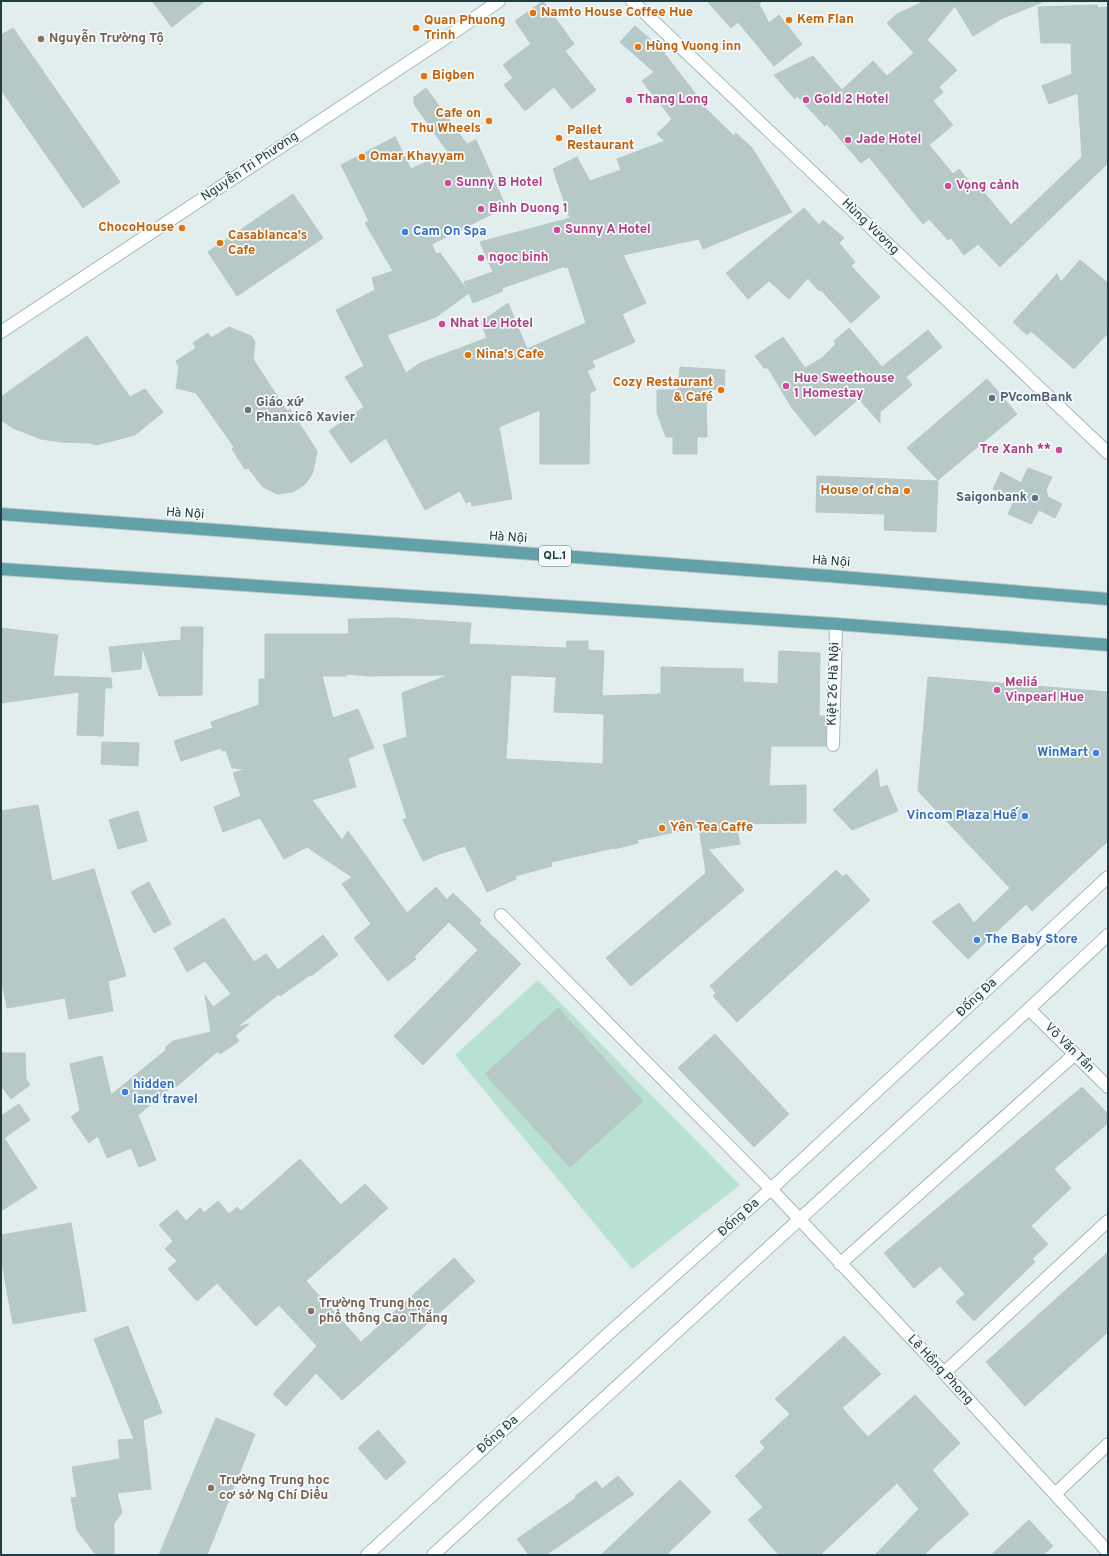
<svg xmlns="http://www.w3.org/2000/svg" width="1109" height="1556" font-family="Overpass,sans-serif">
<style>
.green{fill:#b9e1d2}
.building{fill:#b7c9c7;stroke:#b4c8c7;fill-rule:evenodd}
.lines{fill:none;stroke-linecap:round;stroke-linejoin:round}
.street-casing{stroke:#a4b6b6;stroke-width:14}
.secondary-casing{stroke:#a0bbbb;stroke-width:14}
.primary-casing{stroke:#c1c9ca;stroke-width:14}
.street{stroke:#fff;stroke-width:12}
.secondary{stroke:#fff;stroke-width:12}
.primary{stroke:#63a1a8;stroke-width:12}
.food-dot{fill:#e8710a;stroke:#f4faf9;stroke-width:1.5}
.education-dot{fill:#8d6e63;stroke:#f4faf9;stroke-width:1.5}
.hotel-dot{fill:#d1479c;stroke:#f4faf9;stroke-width:1.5}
.shop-dot{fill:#3f7fe0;stroke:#f4faf9;stroke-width:1.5}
.service-dot{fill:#5c6f8a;stroke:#f4faf9;stroke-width:1.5}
.worship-dot{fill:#6b7280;stroke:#f4faf9;stroke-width:1.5}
.labels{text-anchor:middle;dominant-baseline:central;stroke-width:3.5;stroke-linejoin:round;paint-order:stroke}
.shield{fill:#f4faf9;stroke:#607678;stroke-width:1}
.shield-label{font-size:12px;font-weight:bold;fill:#203e41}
.food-label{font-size:13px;font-weight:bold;fill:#c56008;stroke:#f4faf9;text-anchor:start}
.education-label{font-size:13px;font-weight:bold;fill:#785e54;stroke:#f4faf9;text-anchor:start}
.hotel-label{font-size:13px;font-weight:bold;fill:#b23c85;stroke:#f4faf9;text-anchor:start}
.street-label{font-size:13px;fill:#203e41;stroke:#f4faf9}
.shop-label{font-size:13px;font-weight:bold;fill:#366cbe;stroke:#f4faf9;text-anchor:start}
.service-label{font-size:13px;font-weight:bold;fill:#4e5e75;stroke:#f4faf9;text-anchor:start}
.worship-label{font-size:13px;font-weight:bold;fill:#5b616d;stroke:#f4faf9;text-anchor:start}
</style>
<rect width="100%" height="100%" fill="#e2eeed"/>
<polygon class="green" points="538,980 740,1185 632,1269 455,1055"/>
<g class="building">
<polygon points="152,1 205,1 172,27"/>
<polygon points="543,1 574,44 565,51 596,90 572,109 554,87 525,111 504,85 513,78 503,65 531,44 515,21"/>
<polygon points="707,1 762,1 759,4 769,23 779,15 802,44 774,66 738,22 731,28"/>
<polygon points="925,1 1043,1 1043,2 1003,18 973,36 955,6 927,40 957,70 939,87 943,92 933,101 953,125 929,145 953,174 959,169 978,192 981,189 1011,225 1082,157 1078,93 1049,104 1042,86 1072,74 1071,43 1041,43 1038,7 1097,5 1098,8 1108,7 1108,163 1000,267 978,244 964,255 951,238 948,240 929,219 923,224 869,157 861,163 827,124 825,126 797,96 795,99 774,75 813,56 842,90 873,61 887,76 914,53 887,23 897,14"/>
<path d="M635,26l30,26 -1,1 35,45 -2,2 37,36 2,-3 16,15 40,64 -89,37 -4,-10 -76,16 23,48 -24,11 13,28 -43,19 3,6 -8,4 9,19 -6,3 -1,71h-49v-54l-41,17 13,72 -40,7 -1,-5 -5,2 -6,-12 -35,19 -39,-72 -35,25 -22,-32 35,-24 -19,-30 19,-11 -28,-56 39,-20 -3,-12 21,-7 -28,-48 4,-2 -28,-56 54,-28 16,32 37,-17 -34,-48v-7l12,-9 41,56 9,-4 30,67 -74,37 4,10 4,-1 27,37 -3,-8 29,-10 -13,-30 90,-24 -17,-49 24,-12 13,24 31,-11 -4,-11 48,-18 -8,-7 15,-15 -30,-38 12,-9 -34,-30zM565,266v2l3,-1 18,56 -59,26 -19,-46 -27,19 6,16 -67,25 -14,10 -19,-38 49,-18 33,-24 4,10 30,-12 -1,-3z"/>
<polygon points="13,28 120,182 83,208 1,90 1,35"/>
<polygon points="293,194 323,238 237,296 208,252"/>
<polygon points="804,208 819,225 823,220 844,238 839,243 855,262 851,266 880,297 851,323 821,290 819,291 808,278 789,299 769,281 748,299 726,273"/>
<polygon points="1080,260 1108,283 1108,333 1074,369 1031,331 1027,335 1013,322 1057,274 1061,282"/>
<polygon points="229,327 251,336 255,342 253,359 287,411 290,409 317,451 313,472 309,479 304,485 293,492 277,494 263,487 248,468 245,469 232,449 234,447 196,393 176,388 179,367 176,361 196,348 193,343 208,333 211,338"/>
<polygon points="849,328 882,367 928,330 942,347 906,377 912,385 880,412 880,423 859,399 815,436 792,408 768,368 764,368 755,356 783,337 805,368 822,358 836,344 834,341"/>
<polygon points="87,336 130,397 145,389 163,412 135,435 96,445 90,443 61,442 41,439 13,428 1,420 1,397"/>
<polygon points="680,367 725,370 724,390 706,389 707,437 697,437 697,454 673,454 673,437 666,437 657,413 657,390 678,390"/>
<polygon points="987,379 1017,414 938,480 907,448"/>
<polygon points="1028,468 1052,477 1046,490 1048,497 1062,504 1055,518 1039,510 1031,524 1008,514 1015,499 993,489 1001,472 1021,483"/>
<polygon points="817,476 938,481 936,532 884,530 885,514 816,512"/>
<path d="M395,618l76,5 -2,21 97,4 1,-7h21v9l16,1 -2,45 59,-2v-27l82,2v13l35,2 1,-33 41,2 -1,63h7v30h-55l-2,40 37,-1v38l-70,1 4,20 -32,5 36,41 -113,96 -25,-28 100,-85 -7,-46 -62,13 1,3 -24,6v-1l-63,14 1,4 -37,10 1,3 -29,13 -22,-46 -26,8 -16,7 -20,-41 4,-2 -24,-73 24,-8 -5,-44 47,-18 -80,1 -24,-2 1,2h-24l11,42 25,-9 16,39 -26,10 8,29 -44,13 30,40 6,-9 59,82 29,-26 11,13 6,-7 28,27 -2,3 42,41 -98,101 -29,-29 84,-86 -29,-28 -35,35 2,2 -28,22 -34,-43 17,-14 -29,-40 10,-7 -45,-30 -23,12 -24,-41 -37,14 -9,-25 27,-11 -8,-23 13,-4 -14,-1 -6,-18 -4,1 -1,-3 -40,13 -7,-20 39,-13 -2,-6 48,-17v-26h6v-45h84l-1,-15zM511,675l45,2 -2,35 50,2 -1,50 -97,-5z"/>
<polygon points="181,627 203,627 202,695 159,696 142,647 141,669 112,672 109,647 181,640"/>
<polygon points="1,628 58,635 53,676 111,678 112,688 105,688 103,736 77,735 79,692 1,703"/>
<polygon points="928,677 1108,692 1108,841 1032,911 1026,904 968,959 932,922 959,903 974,923 1010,888 918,791"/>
<polygon points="102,742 139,743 138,766 101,764"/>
<polygon points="877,769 880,788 887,785 898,811 852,830 833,810"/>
<polygon points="38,805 52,881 94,869 126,976 108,981 113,1011 69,1019 65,998 7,1008 1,977 1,811"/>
<polygon points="138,811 147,841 118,849 109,820"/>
<polygon points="836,870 843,877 846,874 870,900 737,1022 713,996 716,993 710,986"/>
<polygon points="149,882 171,924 154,933 131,892"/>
<polygon points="224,918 254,962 266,954 278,970 323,935 338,955 311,976 310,975 280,996 279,994 237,1027 249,1024 235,1036 239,1041 220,1054 218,1051 176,1087 174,1085 138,1115 156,1160 139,1167 131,1148 107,1158 98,1136 89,1143 71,1117 80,1110 70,1064 102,1056 111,1095 166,1050 165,1048 173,1041 211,1032 205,995 213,1007 231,994 205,961 187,972 174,948"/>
<polygon points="558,1008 643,1101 570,1167 485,1074"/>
<polygon points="715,1034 789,1114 754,1147 678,1068"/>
<polygon points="1,1053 25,1053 26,1079 30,1085 11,1099 1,1086"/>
<polygon points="1082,1087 1108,1114 1108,1123 1054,1169 1071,1188 1031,1226 1048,1244 1032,1259 1035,1262 974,1321 956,1302 965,1294 940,1266 914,1288 884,1253"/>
<polygon points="19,1104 30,1120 4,1138 37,1188 1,1211 1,1116"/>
<polygon points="300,1159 341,1205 365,1184 388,1208 306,1281 361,1342 454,1258 475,1281 342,1400 316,1373 286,1406 273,1394 317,1346 279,1305 256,1326 217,1283 197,1301 168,1269 177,1261 165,1249 173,1241 159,1225 177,1210 186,1221 200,1208 204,1213 218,1201 229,1214 237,1207 241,1211"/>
<polygon points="71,1223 86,1311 13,1324 1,1258 1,1235"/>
<polygon points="1108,1252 1108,1332 1025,1406 986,1362"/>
<polygon points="128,1326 162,1413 143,1420 151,1489 117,1493 122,1513 114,1523 114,1555 96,1555 77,1530 71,1498 77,1497 72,1467 120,1459 118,1440 134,1439 94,1339"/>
<polygon points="844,1336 881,1374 842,1408 868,1437 915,1395 960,1443 932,1470 969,1514 935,1544 924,1555 875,1555 919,1509 897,1483 820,1555 779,1555 748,1520 763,1507 735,1476 765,1448 760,1442 790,1414 775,1399"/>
<polygon points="216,1418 255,1434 207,1555 159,1555"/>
<polygon points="378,1430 406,1462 386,1480 358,1448"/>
<polygon points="618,1476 634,1494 546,1555 529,1555 517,1539 576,1498 575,1496 596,1481 602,1489"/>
<polygon points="680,1480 711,1512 666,1555 601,1555"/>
<polygon points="1029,1520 1053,1546 1043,1555 991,1555"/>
</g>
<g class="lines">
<g class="street-casing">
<g id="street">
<polyline points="833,745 836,624"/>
<polyline points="501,915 771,1189 944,1373 1108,1552"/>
<polyline points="1029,1009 1108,1087"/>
<polyline points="840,1264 1075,1054"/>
<polyline points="944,1373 1108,1221"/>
<polyline points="1055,1494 1108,1444"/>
</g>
</g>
<g class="secondary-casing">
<g id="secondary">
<polyline points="632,1 1108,453"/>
<polyline points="1,332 441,41 499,1"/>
<polyline points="367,1555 607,1335 771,1189 1108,877"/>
<polyline points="433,1555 1029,1009 1108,935"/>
</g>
</g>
<g class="primary-casing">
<g id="primary">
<polyline points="1,514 829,576 1108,599"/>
<polyline points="1,569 836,624 1108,645"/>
</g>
</g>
<use href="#street" class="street"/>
<use href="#secondary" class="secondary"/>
<use href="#primary" class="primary"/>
</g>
<g class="food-dot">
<circle cx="533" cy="13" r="4"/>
<circle cx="789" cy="20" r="4"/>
<circle cx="416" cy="28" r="4"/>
<circle cx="638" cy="47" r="4"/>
<circle cx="424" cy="76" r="4"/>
<circle cx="489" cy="121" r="4"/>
<circle cx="559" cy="138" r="4"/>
<circle cx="362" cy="157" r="4"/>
<circle cx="182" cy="228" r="4"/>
<circle cx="220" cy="243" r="4"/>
<circle cx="468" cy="355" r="4"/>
<circle cx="721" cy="390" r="4"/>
<circle cx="907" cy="491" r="4"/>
<circle cx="662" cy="828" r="4"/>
</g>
<g class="education-dot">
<circle cx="41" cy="39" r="4"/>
<circle cx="311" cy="1311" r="4"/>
<circle cx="211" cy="1488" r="4"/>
</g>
<g class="hotel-dot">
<circle cx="629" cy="100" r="4"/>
<circle cx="806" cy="100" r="4"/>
<circle cx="848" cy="140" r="4"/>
<circle cx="448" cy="183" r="4"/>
<circle cx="948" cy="186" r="4"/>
<circle cx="481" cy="209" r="4"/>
<circle cx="557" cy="230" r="4"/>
<circle cx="481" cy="258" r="4"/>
<circle cx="442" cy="324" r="4"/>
<circle cx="786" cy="386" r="4"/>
<circle cx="1059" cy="450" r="4"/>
<circle cx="997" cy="690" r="4"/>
</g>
<g class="shop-dot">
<circle cx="405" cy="232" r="4"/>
<circle cx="1096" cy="753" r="4"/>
<circle cx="1025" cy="816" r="4"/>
<circle cx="977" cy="940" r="4"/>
<circle cx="125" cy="1092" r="4"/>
</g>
<g class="service-dot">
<circle cx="992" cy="398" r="4"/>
<circle cx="1035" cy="498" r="4"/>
</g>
<circle class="worship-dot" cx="248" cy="410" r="4"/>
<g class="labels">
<rect class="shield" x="539" y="546" width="32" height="20" rx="3"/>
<g class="shield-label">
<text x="555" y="556">QL.1</text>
</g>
<g class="food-label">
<text x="541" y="13">Namto House Coffee Hue</text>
<text x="797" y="20">Kem Flan</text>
<text x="424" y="21">Quan Phuong<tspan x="424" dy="15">Trinh</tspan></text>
<text x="646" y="47">Hùng Vuong inn</text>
<text x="432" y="76">Bigben</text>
<text x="481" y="114" text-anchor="end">Cafe on<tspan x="481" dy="15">Thu Wheels</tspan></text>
<text x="567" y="131">Pallet<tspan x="567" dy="15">Restaurant</tspan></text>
<text x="370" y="157">Omar Khayyam</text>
<text x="174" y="228" text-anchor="end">ChocoHouse</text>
<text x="228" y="236">Casablanca's<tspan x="228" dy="15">Cafe</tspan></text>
<text x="476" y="355">Nina's Cafe</text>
<text x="713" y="383" text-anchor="end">Cozy Restaurant<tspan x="713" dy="15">&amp; Café</tspan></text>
<text x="899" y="491" text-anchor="end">House of cha</text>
<text x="670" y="828">Yên Tea Caffe</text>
</g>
<g class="education-label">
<text x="49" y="39">Nguyễn Trường Tộ</text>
<text x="319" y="1304">Trường Trung học<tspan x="319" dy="15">phổ thông Cao Thắng</tspan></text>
<text x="219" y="1481">Trường Trung học<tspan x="219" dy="15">cơ sở Ng Chí Diểu</tspan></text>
</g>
<g class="hotel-label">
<text x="637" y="100">Thang Long</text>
<text x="814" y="100">Gold 2 Hotel</text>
<text x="856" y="140">Jade Hotel</text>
<text x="456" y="183">Sunny B Hotel</text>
<text x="956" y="186">Vọng cảnh</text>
<text x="489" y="209">Binh Duong 1</text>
<text x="565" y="230">Sunny A Hotel</text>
<text x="489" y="258">ngoc binh</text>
<text x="450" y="324">Nhat Le Hotel</text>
<text x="794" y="379">Hue Sweethouse<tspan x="794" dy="15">1 Homestay</tspan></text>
<text x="1051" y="450" text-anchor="end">Tre Xanh **</text>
<text x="1005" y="683">Meliá<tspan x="1005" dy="15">Vinpearl Hue</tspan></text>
</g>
<g class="street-label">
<text transform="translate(250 167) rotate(-34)">Nguyễn Tri Phương</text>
<text transform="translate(870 227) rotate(44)">Hùng Vương</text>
<text transform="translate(185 514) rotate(4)">Hà Nội</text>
<text transform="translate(508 538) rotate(4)">Hà Nội</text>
<text transform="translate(831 562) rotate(4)">Hà Nội</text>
<text transform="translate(834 684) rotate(-88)">Kiệt 26 Hà Nội</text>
<text transform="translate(977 998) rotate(-43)">Đống Đa</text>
<text transform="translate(1069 1048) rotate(45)">Võ Văn Tần</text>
<text transform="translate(739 1218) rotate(-42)">Đống Đa</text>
<text transform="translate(940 1370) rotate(47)">Lê Hồng Phong</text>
<text transform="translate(498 1435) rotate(-42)">Đống Đa</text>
</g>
<g class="shop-label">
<text x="413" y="232">Cam On Spa</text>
<text x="1088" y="753" text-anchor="end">WinMart</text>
<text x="1017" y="816" text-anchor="end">Vincom Plaza Huế</text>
<text x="985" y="940">The Baby Store</text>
<text x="133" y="1085">hidden<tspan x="133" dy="15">land travel</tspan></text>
</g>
<g class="service-label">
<text x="1000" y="398">PVcomBank</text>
<text x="1027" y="498" text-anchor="end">Saigonbank</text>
</g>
<g class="worship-label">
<text x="256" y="403">Giáo xứ<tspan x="256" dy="15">Phanxicô Xavier</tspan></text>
</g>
</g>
<rect width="1109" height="1556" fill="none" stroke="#203e41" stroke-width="4"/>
</svg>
